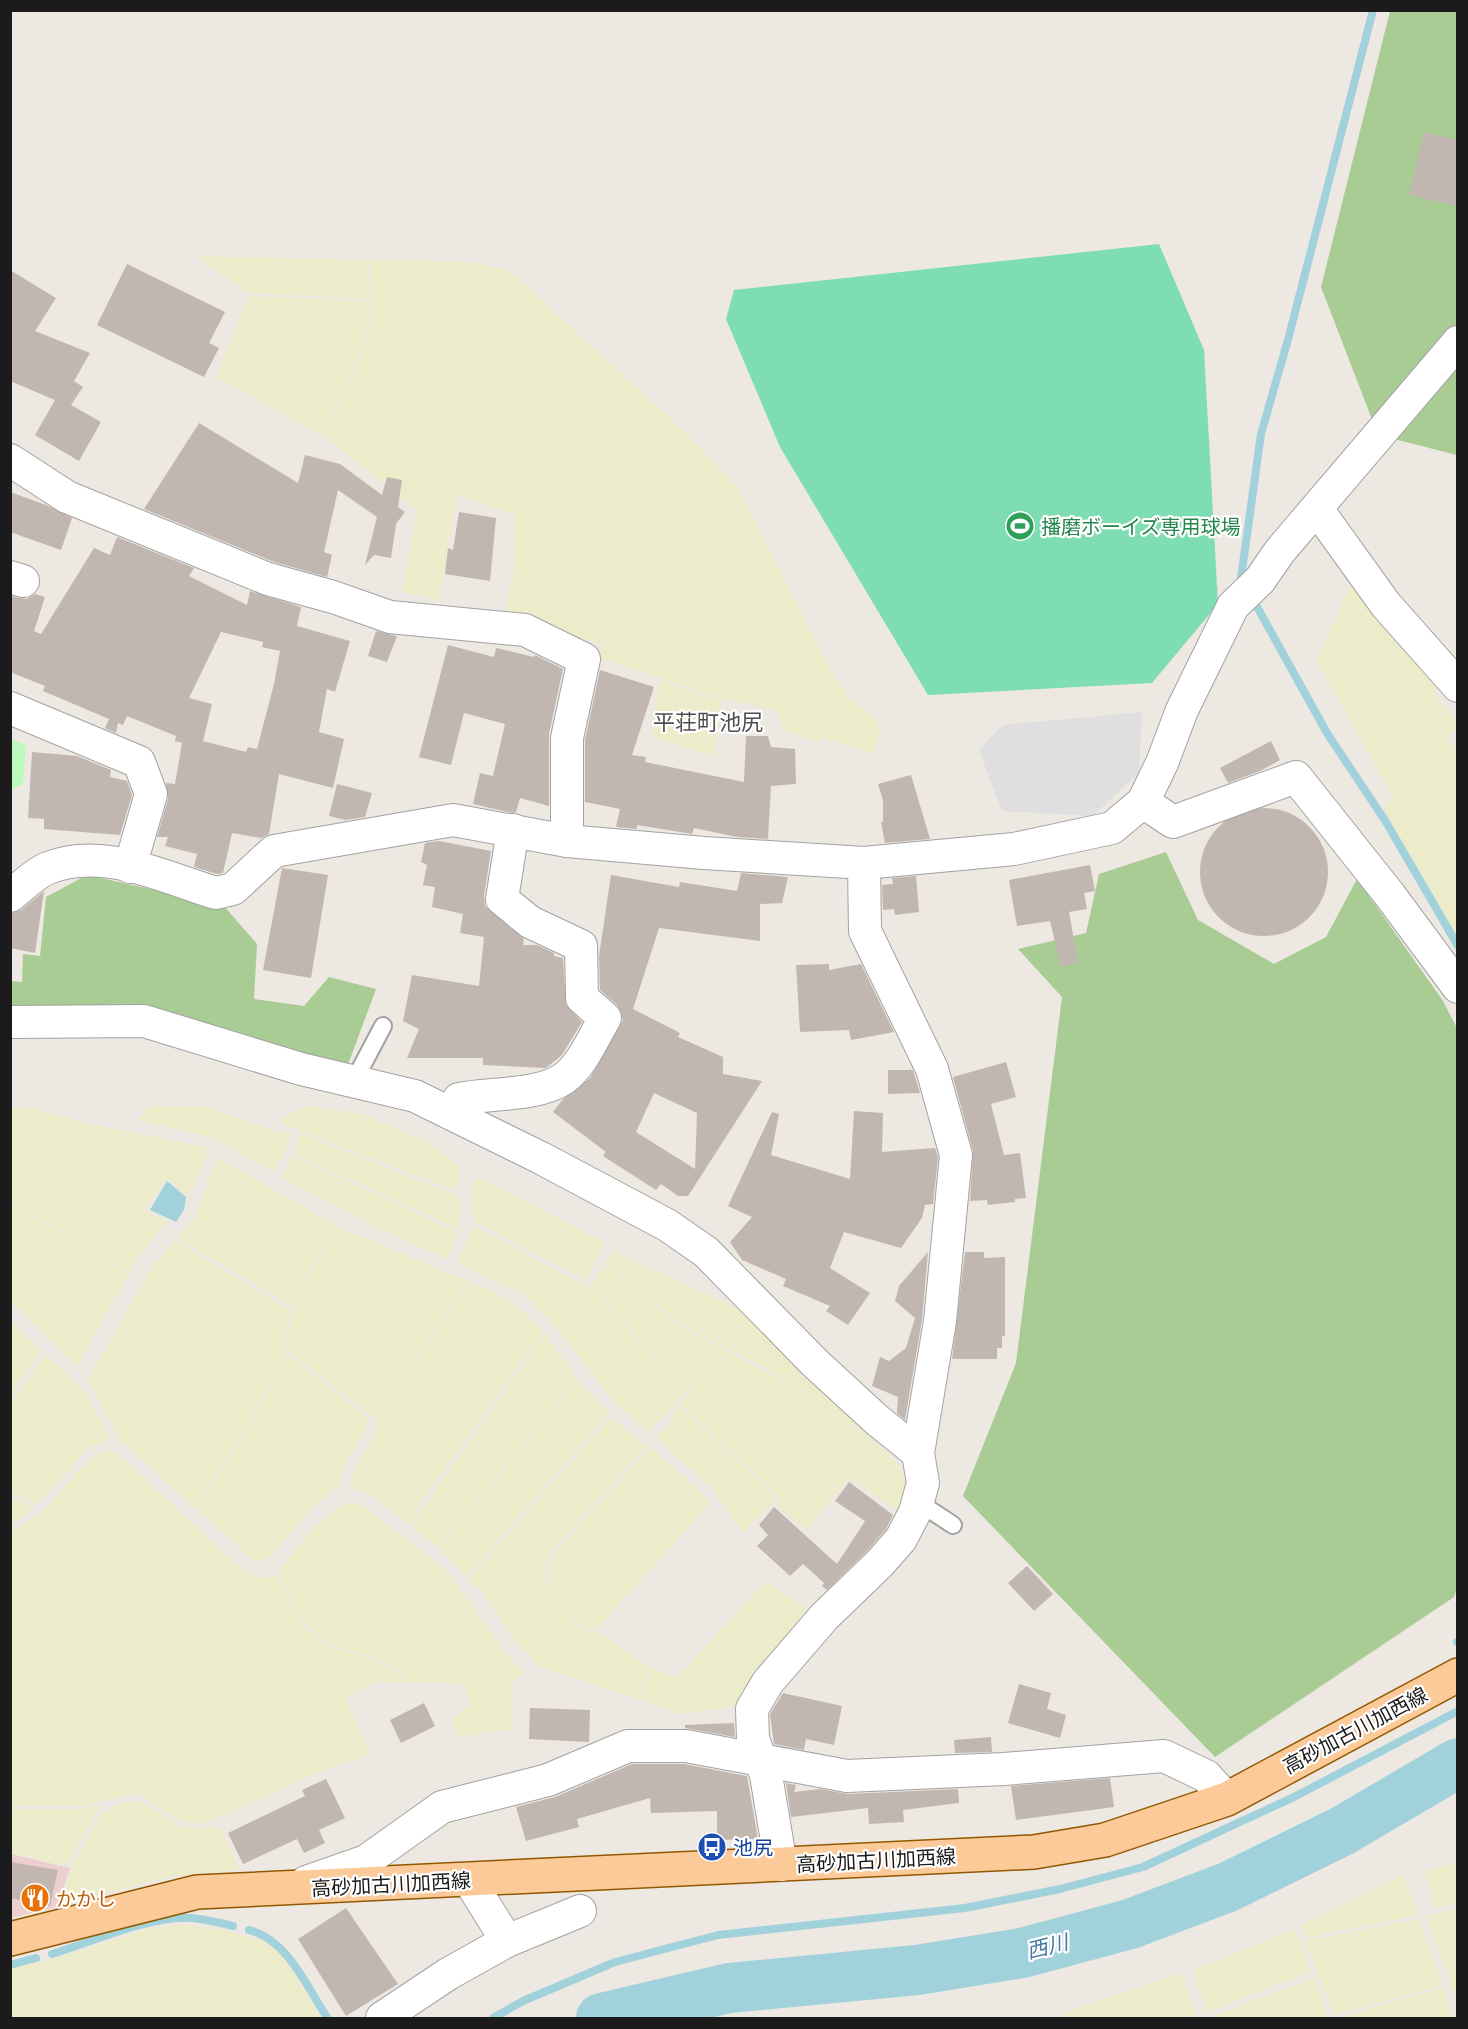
<svg xmlns="http://www.w3.org/2000/svg" width="1468" height="2029" font-family="Ubuntu,'Noto Sans JP',sans-serif">
<style>
.commercial{fill:#eecfd0}
.farmland{fill:#ececcb;fill-rule:evenodd}
.forest{fill:#a9cc95}
.park{fill:#bcf9bd}
.pitch{fill:#7eddb2}
.parking{fill:#dfdfdf}
.water{fill:#a1d2db}
.lines{fill:none;stroke-linecap:round;stroke-linejoin:round}
.stream{stroke:#a1d2db;stroke-width:8}
.river{stroke:#a1d2db;stroke-width:50}
.building{fill:#c1b7b0;fill-rule:evenodd}
.service-casing{stroke:#a2a2a2;stroke-width:20}
.minor-casing{stroke:#a2a2a2;stroke-width:34}
.primary-casing{stroke:#925801;stroke-width:36}
.service{stroke:#fff;stroke-width:16}
.minor{stroke:#fff;stroke-width:32}
.primary{stroke:#fbca98;stroke-width:33}
.labels{text-anchor:middle;dominant-baseline:central;stroke-width:4.5;stroke-linejoin:round;paint-order:stroke}
.leisure-label{font-size:20px;fill:#27864d;stroke:#fff;text-anchor:start}
.street-label{font-size:20px;fill:#1b1b1b;stroke:#fff}
.transit-label{font-size:20px;fill:#164399;stroke:#fff;text-anchor:start}
.food-label{font-size:20px;fill:#c56008;stroke:#fff;text-anchor:start}
.water-label{font-size:21px;font-style:italic;fill:#467aa2;stroke:#fff}
.quarter-label{font-size:22px;fill:#4e4e4e;stroke:#fff}
</style>
<rect width="100%" height="100%" fill="#ede8e1"/>
<polygon class="commercial" points="11,1854 70,1868 57,1907 11,1918"/>
<g class="farmland">
<polygon points="196,256 368,260 370,299 248,293"/>
<polygon points="370,259 471,262 510,271 685,432 738,488 834,676 851,700 873,715 881,730 872,754 823,738 818,743 784,730 776,710 722,699 599,658 603,645 505,614 514,569 515,514 457,496 439,600 402,592 417,511 323,435 355,372 371,322 373,293"/>
<polygon points="248,296 370,301 369,322 353,372 321,435 216,377"/>
<polygon points="1353,577 1441,684 1434,694 1457,722 1457,727 1447,739 1457,750 1457,936 1384,810 1393,797 1317,661"/>
<polygon points="659,680 722,701 714,756 652,738"/>
<polygon points="152,1106 204,1106 275,1131 291,1132 286,1150 273,1171 211,1137 138,1120 147,1108"/>
<polygon points="309,1106 363,1114 432,1144 459,1167 459,1182 454,1190 282,1124 285,1116"/>
<polygon points="11,1108 31,1108 86,1123 210,1148 189,1196 167,1178 143,1210 167,1222 138,1257 130,1272 11,1201"/>
<polygon points="300,1133 453,1194 459,1199 461,1208 458,1229 294,1154"/>
<polygon points="294,1156 458,1232 447,1259 379,1229 280,1177"/>
<polygon points="217,1157 337,1226 313,1261 293,1307 177,1238 196,1217"/>
<polygon points="477,1177 605,1242 586,1280 474,1221 470,1191"/>
<polygon points="11,1203 129,1273 77,1366 11,1301"/>
<polygon points="473,1226 597,1292 648,1352 684,1380 650,1351 598,1291 590,1287 604,1264 686,1330 776,1376 818,1402 890,1454 889,1456 898,1465 907,1484 903,1514 849,1478 806,1531 775,1502 780,1497 680,1404 694,1388 691,1385 666,1415 647,1431 611,1398 552,1322 523,1294 458,1263"/>
<polygon points="338,1227 468,1281 377,1420 285,1349 295,1303 315,1262"/>
<polygon points="175,1240 291,1311 281,1359 261,1401 202,1496 199,1512 121,1441 88,1380 152,1267"/>
<path d="M612,1251l141,64 142,129 -4,8 -114,-78 -90,-46 -82,-65zM629,1260l105,62 5,6 -4,8 2,-8 -4,-5z"/>
<polygon points="469,1282 495,1292 525,1313 543,1333 420,1503 411,1526 369,1493 350,1488 350,1484 354,1470 375,1435 378,1421"/>
<polygon points="11,1321 41,1351 11,1394"/>
<polygon points="545,1334 577,1378 438,1548 413,1528 416,1518"/>
<polygon points="285,1352 368,1418 366,1429 345,1464 339,1487 334,1488 305,1516 271,1556 265,1560 253,1560 201,1513 204,1498 263,1402"/>
<polygon points="46,1354 84,1390 111,1440 88,1448 37,1505 11,1492 11,1404"/>
<polygon points="578,1380 609,1413 467,1577 439,1549"/>
<polygon points="679,1406 777,1497 743,1533 715,1491 656,1438 674,1420 671,1416"/>
<polygon points="610,1417 647,1446 554,1548 545,1566 545,1578 560,1605 582,1629 598,1631 649,1667 644,1676 643,1701 538,1666 511,1636 482,1592 468,1580"/>
<polygon points="650,1447 697,1488 710,1503 598,1628 584,1628 563,1606 553,1591 548,1567 557,1549"/>
<polygon points="107,1450 119,1455 245,1572 264,1579 275,1575 303,1623 319,1639 329,1647 365,1656 394,1671 412,1683 375,1682 346,1699 370,1754 319,1772 216,1819 196,1824 179,1820 137,1793 80,1806 11,1806 11,1532 42,1512 83,1466 98,1454"/>
<polygon points="10,1497 34,1508 11,1524 10,1524"/>
<polygon points="349,1502 360,1504 448,1572 505,1652 524,1672 512,1684 512,1729 459,1737 450,1720 470,1706 465,1684 413,1682 396,1670 367,1655 331,1646 305,1622 277,1574 311,1530 337,1507"/>
<polygon points="766,1581 812,1612 743,1705 679,1714 645,1702 646,1678 651,1668 677,1677"/>
<polygon points="142,1801 181,1827 220,1828 239,1869 167,1877 60,1906 72,1866 102,1813 120,1803"/>
<polygon points="101,1805 66,1866 11,1853 11,1809 79,1809"/>
<polygon points="1457,1862 1457,1903 1436,1908 1424,1871"/>
<polygon points="1403,1875 1418,1915 1305,1938 1300,1925"/>
<polygon points="1457,1909 1458,1993 1454,1994 1427,1916"/>
<polygon points="1419,1919 1443,1985 1334,2015 1305,1941"/>
<polygon points="183,1925 223,1930 260,1940 280,1950 321,2018 11,2018 11,1969 53,1959 152,1928"/>
<polygon points="1294,1929 1311,1972 1207,2012 1193,1971"/>
<polygon points="1181,1973 1196,2015 1187,2018 1065,2018 1063,2013"/>
<polygon points="1314,1978 1328,2018 1210,2018 1210,2017"/>
<polygon points="1444,1988 1451,2018 1339,2017"/>
</g>
<g class="forest">
<polygon points="1390,11 1457,11 1457,455 1378,435 1321,287"/>
<polygon points="1166,852 1198,920 1274,964 1326,937 1357,879 1443,1001 1457,1028 1458,1585 1454,1597 1215,1757 963,1496 1016,1363 1062,997 1018,949 1086,933 1099,874"/>
<polygon points="87,875 223,905 257,944 254,999 304,1006 329,977 376,989 346,1070 11,1009 11,981 22,982 23,954 40,956 46,897"/>
</g>
<polygon class="park" points="10,739 26,745 23,784 11,790"/>
<polygon class="pitch" points="1159,244 1204,350 1218,604 1152,683 928,695 780,447 726,319 734,290"/>
<polygon class="parking" points="1142,712 1139,773 1092,816 1002,811 979,750 1003,725"/>
<polygon class="water" points="167,1181 186,1197 184,1210 176,1222 150,1210"/>
<g class="lines">
<g class="stream">
<polyline points="1245,584 1241,578 1261,434 1289,336 1373,10"/>
<polyline points="1251,596 1327,733 1386,822 1458,946"/>
<polyline points="1457,1642 1458,1641"/>
<path d="M249,1930c39,10 57,56 78,87"/>
<path d="M52,1954c36,-11 103,-40 140,-36 13,1 27,5 41,8"/>
<polyline points="10,1965 36,1958"/>
<polyline points="493,2018 523,2001 615,1962 718,1935 965,1908 1060,1889 1143,1867 1294,1797 1458,1711"/>
</g>
<polyline class="river" points="601,2018 729,1988 917,1970 1022,1953 1130,1924 1228,1887 1342,1831 1458,1763"/>
</g>
<g class="building">
<polygon points="1424,132 1458,140 1458,206 1409,195"/>
<polygon points="127,264 225,312 209,343 219,348 204,377 97,325"/>
<polygon points="10,270 56,298 35,331 90,353 74,381 83,387 71,405 101,422 79,461 35,435 55,400 10,381"/>
<polygon points="199,423 298,483 305,455 340,464 382,495 387,477 402,480 398,507 405,512 396,524 391,558 374,555 365,565 377,517 338,490 324,552 332,555 327,577 274,562 144,509"/>
<polygon points="10,492 46,505 72,518 61,550 10,532"/>
<polygon points="459,512 496,518 490,581 445,574 448,548 453,550"/>
<path d="M117,537l77,31 -5,8 58,29 3,-14 51,16 -4,19 53,15 -15,51 -8,-3 -8,43 25,7 -11,49 -54,-14 -10,60 -8,4 -29,-5 -9,40 -6,1 -23,-7 3,-13 -32,-8 3,-9h-11l11,-38 -2,-16 9,1 7,-41 -7,-2 1,-5 -49,-20 -4,9 -5,-2 -2,10 -11,-5 4,-9 -66,-28 2,-5 -35,-14v-76l16,3 9,-5 10,3 -11,34 7,3 53,-86 16,7zM221,632l42,10 -1,5 18,4 -6,33 -17,65 -9,-2 -2,5 -43,-11 9,-37 -23,-6z"/>
<polygon points="376,631 397,636 387,662 368,656"/>
<polygon points="448,645 494,657 496,648 534,657 535,655 563,669 549,734 549,806 520,798 516,812 512,813 473,804 480,773 493,776 505,724 464,713 451,765 419,757"/>
<polygon points="600,670 654,687 632,755 646,757 645,762 744,782 746,736 768,736 771,747 795,749 796,784 771,786 768,839 737,837 694,828 692,834 637,825 637,829 616,827 620,809 585,802 585,740"/>
<polygon points="1271,741 1280,760 1260,771 1228,783 1220,768"/>
<polygon points="32,752 77,756 111,770 110,777 127,781 132,795 120,835 44,829 44,819 28,818"/>
<polygon points="911,775 930,839 885,843 881,822 883,822 883,800 878,784"/>
<polygon points="337,784 372,793 365,817 345,820 329,816"/>
<circle cx="1264" cy="872" r="64"/>
<polygon points="439,841 491,851 484,896 485,906 524,939 523,945 537,945 554,953 554,956 563,958 566,1005 582,1022 562,1055 546,1068 483,1065 483,1058 407,1058 419,1029 403,1021 412,975 479,986 484,937 460,933 463,914 432,907 435,887 423,885 427,865 421,862 425,843"/>
<polygon points="1090,865 1095,891 1084,893 1087,909 1069,912 1078,963 1061,967 1050,921 1017,926 1009,880"/>
<polygon points="282,868 328,875 311,978 263,970"/>
<path d="M741,873l47,4 -6,26 -22,1v37l-101,-13 -26,81 47,24 -2,4 45,20v17l39,7 -74,115h-10l-17,-12 -5,6 -53,-34 3,-4 -53,-40 10,-13 27,-21 33,-58 -6,-15 -17,-15 -1,-34 12,-81 68,12 1,-5 57,9zM654,1093l43,20 -2,56 -59,-37z"/>
<polygon points="916,876 919,912 895,915 894,909 883,910 882,885 893,884 892,878"/>
<polygon points="44,891 35,953 10,948 10,914 21,910"/>
<polygon points="829,964 829,970 861,964 894,1032 851,1040 849,1030 800,1032 796,965"/>
<polygon points="1006,1062 1016,1097 991,1104 1004,1155 1020,1153 1026,1198 1015,1199 1015,1202 988,1205 987,1200 970,1201 973,1151 953,1077"/>
<polygon points="888,1070 913,1070 920,1093 888,1094"/>
<polygon points="854,1111 883,1113 882,1152 935,1148 938,1157 933,1204 925,1205 922,1218 901,1248 844,1232 830,1268 870,1293 848,1325 826,1311 830,1306 783,1286 786,1279 742,1260 730,1242 752,1217 728,1206 772,1112 779,1114 771,1155 850,1179"/>
<polygon points="928,1252 922,1319 905,1420 897,1413 898,1397 872,1386 880,1357 889,1361 906,1348 915,1318 895,1301 899,1286"/>
<polygon points="965,1252 984,1252 984,1258 1005,1257 1005,1336 1002,1336 1002,1348 997,1348 997,1359 952,1359"/>
<polygon points="849,1482 893,1515 886,1529 867,1551 827,1590 822,1586 824,1583 803,1564 790,1576 757,1546 768,1535 759,1525 774,1507 837,1564 865,1521 835,1501"/>
<polygon points="1027,1566 1053,1594 1034,1611 1008,1583"/>
<polygon points="1019,1684 1051,1693 1047,1709 1066,1715 1060,1738 1008,1723"/>
<polygon points="783,1693 842,1706 834,1745 806,1739 804,1750 774,1744 770,1714"/>
<polygon points="424,1703 435,1726 401,1743 390,1720"/>
<polygon points="530,1708 590,1710 589,1742 529,1739"/>
<polygon points="734,1723 735,1737 685,1728 685,1725"/>
<polygon points="991,1737 992,1752 955,1753 954,1740"/>
<polygon points="632,1764 684,1764 747,1776 758,1839 717,1840 717,1811 651,1813 650,1798 577,1819 579,1827 526,1841 516,1807 555,1797"/>
<polygon points="1110,1778 1114,1807 1016,1820 1011,1786"/>
<polygon points="326,1779 345,1818 319,1830 325,1843 304,1853 297,1839 243,1864 228,1833 305,1796 302,1790"/>
<polygon points="786,1783 796,1785 794,1792 820,1789 848,1794 958,1789 959,1803 903,1810 904,1822 869,1824 868,1808 791,1817"/>
<polygon points="10,1862 58,1870 50,1906 10,1898"/>
<polygon points="346,1908 398,1984 346,2016 298,1939"/>
</g>
<g class="lines">
<g class="service-casing">
<g id="service">
<polyline points="354,1081 383,1026"/>
<polyline points="918,1502 953,1525"/>
</g>
</g>
<g class="minor-casing">
<g id="minor">
<polyline points="10,460 67,497 268,579 333,597 390,617 525,630 584,659 567,738 567,841"/>
<polyline points="1317,509 1386,605 1458,686"/>
<polyline points="10,577 23,581"/>
<polyline points="10,708 139,762 151,794 130,867"/>
<polyline points="1143,802 1173,822 1296,777 1389,894 1458,987"/>
<path d="M10,896c12,-9 25,-23 38,-28 55,-22 115,9 168,25l17,-4 41,-38 179,-31 114,21 137,12 160,10 150,-14 98,-21 31,-26 19,-39 20,-53 51,-104 27,-26 20,-29 178,-209"/>
<polyline points="10,1022 144,1021 301,1069 415,1096 541,1158 667,1225 706,1252 815,1363 877,1420 918,1453"/>
<path d="M450,1113l9,-14c30,-6 79,-3 104,-20 19,-13 30,-41 42,-61l-23,-20 -1,-52 -51,-24 -28,-23 11,-69"/>
<polyline points="781,1865 766,1775 753,1739 752,1709 768,1682 824,1617 880,1563 901,1539 915,1512 923,1483 918,1453 940,1321 956,1155 932,1069 865,931 864,863"/>
<polyline points="469,1880 507,1941"/>
<polyline points="306,1882 366,1861 442,1807 548,1780 628,1746 686,1746 847,1776 1004,1769 1164,1756 1206,1776 1227,1799"/>
<polyline points="382,2018 448,1974 507,1941 580,1911"/>
</g>
</g>
<g class="primary-casing">
<polyline id="primary" points="10,1939 197,1892 1034,1852 1105,1840 1227,1799 1458,1675"/>
</g>
<use href="#service" class="service"/>
<use href="#minor" class="minor"/>
<use href="#primary" class="primary"/>
</g>
<defs>
<g id="stadium-disc" transform="scale(1.5)"><circle r="9.5" fill="#2e9e5b" stroke="#fff"/><path d="M0-5a6.5 5 0 1 0 0 10a6.5 5 0 1 0 0-10ZM-3.5-1.8h7v3.6h-7Z" fill="#fff"/></g>
<g id="bus-disc" transform="scale(1.5)"><circle r="9.5" fill="#1a4fb4" stroke="#fff"/><path d="M-5-6H5V4H4V6H2V4H-2V6H-4V4H-5ZM-3.5-4V0h7V-4ZM-3.5 1.2v1.5H-2V1.2ZM2 1.2v1.5H3.5V1.2Z" fill="#fff"/></g>
<g id="restaurant-disc" transform="scale(1.5)"><circle r="9.5" fill="#e8710a" stroke="#fff"/><path d="M-5-6h1v4h1v-4h1v4h1v-4h1v5L-1.5 .5V6h-2V.5L-5-1ZM5-6V6H3V1.5H1.5Q1.5-4 5-6Z" fill="#fff"/></g>
</defs>
<g fill-rule="evenodd">
<use href="#stadium-disc" x="1020" y="526"/>
<use href="#bus-disc" x="712" y="1847"/>
<use href="#restaurant-disc" x="35" y="1898"/>
</g>
<g class="labels">
<g class="leisure-label">
<text x="1041" y="526">播磨ボーイズ専用球場</text>
</g>
<g class="street-label">
<text transform="translate(1355 1730) rotate(-28)">高砂加古川加西線</text>
<text transform="translate(876 1860) rotate(-3)">高砂加古川加西線</text>
<text transform="translate(391 1884) rotate(-3)">高砂加古川加西線</text>
</g>
<g class="transit-label">
<text x="733" y="1847">池尻</text>
</g>
<g class="food-label">
<text x="56" y="1898">かかし</text>
</g>
<g class="water-label">
<text transform="translate(1047 1946) rotate(-14)">西川</text>
</g>
<g class="quarter-label">
<text x="708" y="721">平荘町池尻</text>
</g>
</g>
<rect width="1468" height="2029" fill="none" stroke="#1b1b1b" stroke-width="24"/>
</svg>
